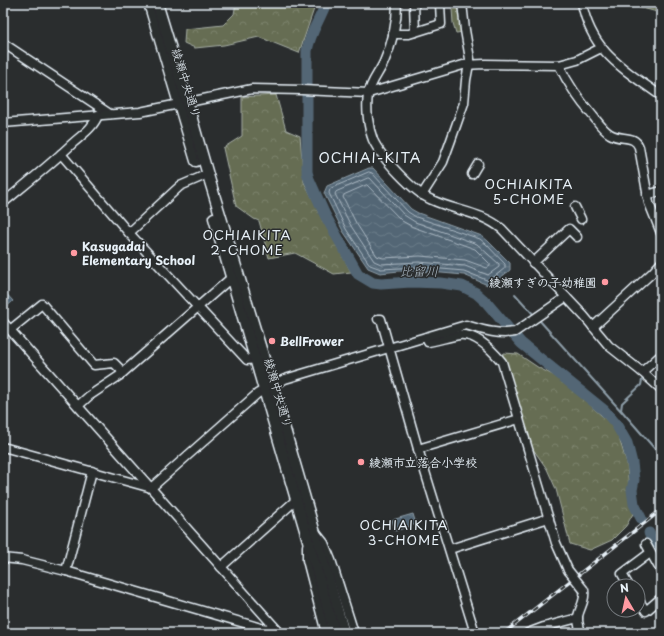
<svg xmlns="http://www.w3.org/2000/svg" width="664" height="636" font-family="'Playpen Sans','Klee One',sans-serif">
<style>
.green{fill:#666d53;stroke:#a7afa6}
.forest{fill:url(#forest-crowns);stroke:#a7afa6}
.park{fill:url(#park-tufts);stroke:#a7afa6}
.water{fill:url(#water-waves);stroke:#8e9ea9}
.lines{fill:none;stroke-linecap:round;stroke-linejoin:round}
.shore{stroke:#acb9c4;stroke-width:1}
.stream{stroke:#8e9ea9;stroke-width:2}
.river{stroke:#526675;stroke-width:11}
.minor-casing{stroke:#e8f1f8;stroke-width:11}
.major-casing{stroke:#e8f1f8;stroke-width:13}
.minor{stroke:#2a2d2e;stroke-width:8}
.major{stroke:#2a2d2e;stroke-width:10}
.rail-casing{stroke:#e8f1f8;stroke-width:3.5}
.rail{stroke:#2a2d2e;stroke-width:2;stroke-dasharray:6;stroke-linecap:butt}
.minor-bridge-casing{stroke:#e8f1f8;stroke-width:11;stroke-linecap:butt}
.minor-bridge{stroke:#2a2d2e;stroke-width:8}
.poi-dot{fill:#ff9aa2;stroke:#2a2d2e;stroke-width:1.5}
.labels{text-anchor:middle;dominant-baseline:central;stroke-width:3;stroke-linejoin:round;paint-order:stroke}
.street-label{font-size:12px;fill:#e8f1f8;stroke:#2a2d2e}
.poi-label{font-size:12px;font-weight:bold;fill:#e8f1f8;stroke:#2a2d2e;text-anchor:start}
.neighbourhood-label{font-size:13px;letter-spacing:1px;fill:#e8f1f8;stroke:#2a2d2e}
.water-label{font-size:13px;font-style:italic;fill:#acb9c4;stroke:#2a2d2e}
.quarter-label{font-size:14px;letter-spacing:1px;fill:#e8f1f8;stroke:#2a2d2e}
</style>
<defs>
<pattern id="forest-crowns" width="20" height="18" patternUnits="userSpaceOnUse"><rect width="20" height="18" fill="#666d53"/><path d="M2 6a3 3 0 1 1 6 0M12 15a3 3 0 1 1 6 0" fill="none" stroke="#7c826c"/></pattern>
<pattern id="park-tufts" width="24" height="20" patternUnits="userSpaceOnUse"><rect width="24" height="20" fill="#666d53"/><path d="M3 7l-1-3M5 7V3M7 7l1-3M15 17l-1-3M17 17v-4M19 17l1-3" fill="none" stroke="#7c826c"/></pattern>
<pattern id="water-waves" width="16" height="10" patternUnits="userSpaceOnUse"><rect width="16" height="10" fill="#526675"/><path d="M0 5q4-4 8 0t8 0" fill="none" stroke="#6b7c89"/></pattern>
</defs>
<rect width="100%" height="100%" fill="#2a2d2e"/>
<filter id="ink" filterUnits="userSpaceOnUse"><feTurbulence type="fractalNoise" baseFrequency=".025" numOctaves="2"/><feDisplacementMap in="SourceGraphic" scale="8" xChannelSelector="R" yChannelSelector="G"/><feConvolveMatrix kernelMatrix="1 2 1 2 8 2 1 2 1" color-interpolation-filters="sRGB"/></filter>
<g filter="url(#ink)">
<polygon class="green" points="615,3 661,3 661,13 646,9"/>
<g class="forest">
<polygon points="236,3 316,3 299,53 259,37 224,45 195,48 184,43 185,29 223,25 234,14"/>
<polygon points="276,95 286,130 300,136 304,182 351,272 334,274 295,253 269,258 259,221 254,219 236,206 223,148 242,136 242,97"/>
<polygon points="504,353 518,354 539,368 557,377 574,390 616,429 627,463 629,490 634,512 626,526 612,540 590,550 570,544 556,489 547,469 526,439 500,359"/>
</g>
<polygon class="park" points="452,9 460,9 464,32 456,33 453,23"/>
<g class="water">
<polygon points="369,168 373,168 411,209 418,213 482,236 488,241 510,263 510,270 490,286 464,275 419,271 399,271 380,273 368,268 343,231 324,193 327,186"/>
<polygon points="3,290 13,301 4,309 3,308"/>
<polygon points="413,514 416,524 395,531 392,520"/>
</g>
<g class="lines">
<g class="shore">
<polygon points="369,172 372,173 408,212 416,217 480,239 486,244 505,264 505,268 489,281 464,271 419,267 381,269 370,265 346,229 329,193 330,189"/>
<polygon points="368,178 370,178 404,215 415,222 477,244 499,264 499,267 488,275 465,266 419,262 381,264 374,261 351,226 335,194 336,192"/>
<polygon points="367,185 402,221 413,227 475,249 490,264 490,266 487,268 465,260 420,256 383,258 377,256 356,223 343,197 344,195"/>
</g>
<g class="stream">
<polyline points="515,294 534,315"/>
<polyline points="540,321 622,412"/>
<polyline points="642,380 641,385 622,403 621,410 661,456"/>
</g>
<g class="river">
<path d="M326,3c-6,17 -16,29 -19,48v121l2,7 16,36 33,59 15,9 8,1 30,-2 30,1 21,3 14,7 10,9 35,41 83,67 12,14 11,19 5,20 2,17 -2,10 2,14 7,14"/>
<polyline points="649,533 661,558"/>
</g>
<g class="minor-casing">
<g id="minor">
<path d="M397,3c0,20 -5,41 -13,59 -5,11 -14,21 -16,33 -2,14 0,32 5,45 8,17 41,53 59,60 23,11 50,12 70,29l82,87 25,30 33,26 19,17"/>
<polyline points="414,3 415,32"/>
<path d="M582,3c9,49 42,66 79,93"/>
<polyline points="393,34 409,34 441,24 440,3"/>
<polyline points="3,43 110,114"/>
<path d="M559,65c9,19 20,35 34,51 5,6 10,14 17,18 11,7 24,0 29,13l10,56 12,30"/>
<polyline points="3,123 140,112 252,89 302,90 369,93 463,65 485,64 559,65 577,60 601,48"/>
<polyline points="61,154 129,233 247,360 256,359"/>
<polyline points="472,174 478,164"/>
<polyline points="422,195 443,162 451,140 464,103 466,80 470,59 465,30 462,3"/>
<polyline points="647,195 661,191"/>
<path d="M3,203c24,-20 48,-39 70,-60 9,-8 21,-16 25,-28"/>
<polyline points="575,207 581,219"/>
<polyline points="129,233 180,186 201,177"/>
<polyline points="533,263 569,229 577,237"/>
<polyline points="378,319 381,319 418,449 475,633"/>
<polyline points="3,322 280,633"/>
<polyline points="593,327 653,272 661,263"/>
<polyline points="10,330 42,304 94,365 114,363 123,372"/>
<path d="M426,337l2,5c10,-2 21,-5 31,-7 17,-2 33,15 43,27l54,181 12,27"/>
<polyline points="642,372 661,355"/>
<polyline points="78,406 89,396 119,376 231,278"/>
<polyline points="3,447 148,487"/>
<polyline points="418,449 519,419"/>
<path d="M151,488l106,-94 15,-9 13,-6 181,-54c17,5 32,10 49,7l51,-35"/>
<polyline points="316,533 324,543 331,560 354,633"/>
<polyline points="646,544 661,571"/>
<polyline points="307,546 307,560 326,633"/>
<polyline points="450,549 549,518"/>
<polyline points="3,558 22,560 66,571 261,628 277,630"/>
<polyline points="221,567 296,500"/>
<polyline points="66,571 92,471"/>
<polyline points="629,586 622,574 650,553"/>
<polyline points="638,599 646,611 661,598"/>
<polyline points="528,633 544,627 578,618"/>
<path d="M581,633c-1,-5 -4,-12 -3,-17 2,-9 8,-16 6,-26"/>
</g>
</g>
<g class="major-casing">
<g id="major">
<polyline points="149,3 196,161"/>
<polyline points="157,3 187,102 208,175 272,385 344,633"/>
<polyline points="214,218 335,633"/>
</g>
</g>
<use href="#minor" class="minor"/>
<use href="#major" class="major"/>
<g class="rail-casing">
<polyline id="rail" points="504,633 661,510"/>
</g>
<use href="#rail" class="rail"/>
<g class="minor-bridge-casing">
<polyline id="minor-bridge" points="568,570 584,590"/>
</g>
<use href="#minor-bridge" class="minor-bridge"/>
</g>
</g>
<g class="poi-dot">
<circle cx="74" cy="253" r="4"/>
<circle cx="605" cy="282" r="4"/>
<circle cx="272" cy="341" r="4"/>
<circle cx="361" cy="462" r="4"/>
</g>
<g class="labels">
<g class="street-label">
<text transform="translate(187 83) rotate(73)">綾瀬中央通り</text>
<text transform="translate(279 393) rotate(74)">綾瀬中央通り</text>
</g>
<g class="poi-label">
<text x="82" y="246">Kasugadai<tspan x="82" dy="14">Elementary School</tspan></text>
<text x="597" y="282" text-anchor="end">綾瀬すぎの子幼稚園</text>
<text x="280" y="341">BellFrower</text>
<text x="369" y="462">綾瀬市立落合小学校</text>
</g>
<g class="neighbourhood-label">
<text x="529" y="183">OCHIAIKITA<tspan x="529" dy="15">5-CHOME</tspan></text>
<text x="247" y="234">OCHIAIKITA<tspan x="247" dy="15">2-CHOME</tspan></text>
<text x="404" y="524">OCHIAIKITA<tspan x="404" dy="15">3-CHOME</tspan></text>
</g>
<g class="water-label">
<text x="419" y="270">比留川</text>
</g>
<g class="quarter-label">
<text x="370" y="157">OCHIAI-KITA</text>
</g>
</g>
<rect width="664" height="636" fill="none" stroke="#2a2d2e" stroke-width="16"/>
<rect x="8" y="8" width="648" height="620" fill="none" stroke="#e8f1f8" stroke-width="1.5" filter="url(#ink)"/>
<g transform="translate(626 598) rotate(351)"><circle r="19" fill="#2a2d2e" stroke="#767b7f"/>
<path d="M0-3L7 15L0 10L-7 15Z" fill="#ff9aa2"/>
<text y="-6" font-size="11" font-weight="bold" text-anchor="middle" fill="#e8f1f8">N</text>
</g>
</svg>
